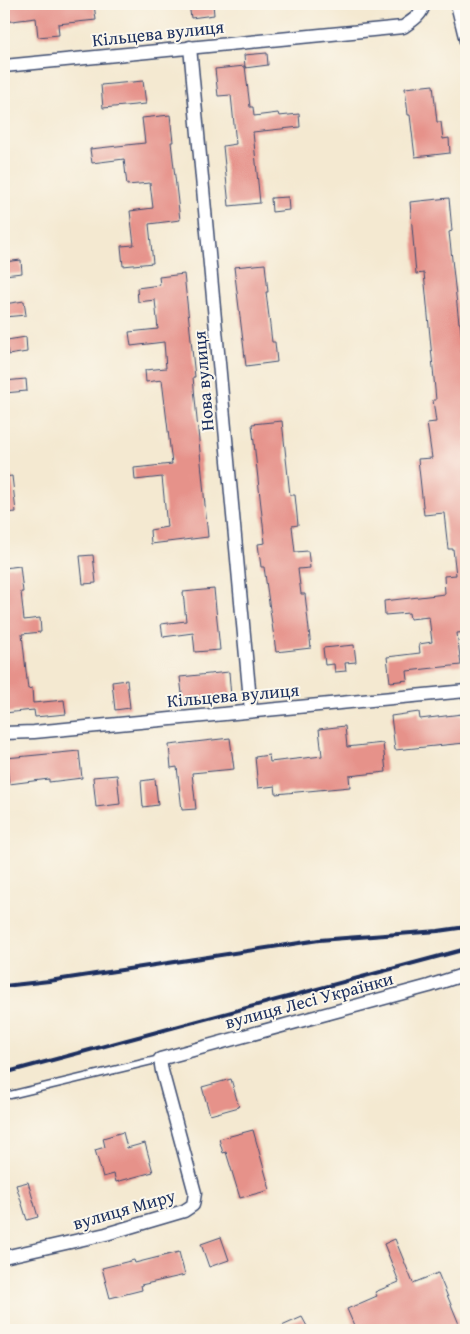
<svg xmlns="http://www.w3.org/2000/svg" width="470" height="1334" font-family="'Gentium Book Plus',serif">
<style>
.building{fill:#e6928a}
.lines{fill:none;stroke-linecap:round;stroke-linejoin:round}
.lane-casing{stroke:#3c4b6f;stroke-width:9}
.street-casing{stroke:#3c4b6f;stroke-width:15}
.lane{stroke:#fff;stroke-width:6}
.street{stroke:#fff;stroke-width:12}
.rail{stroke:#1b2f5e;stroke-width:4}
.labels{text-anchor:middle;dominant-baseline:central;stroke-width:4;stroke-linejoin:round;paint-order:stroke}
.street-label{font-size:18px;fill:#1b2f5e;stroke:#fbf7ec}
</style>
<rect width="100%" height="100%" fill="#fbf7ec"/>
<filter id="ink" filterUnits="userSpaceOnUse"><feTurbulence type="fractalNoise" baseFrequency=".02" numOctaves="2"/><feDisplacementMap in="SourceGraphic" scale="10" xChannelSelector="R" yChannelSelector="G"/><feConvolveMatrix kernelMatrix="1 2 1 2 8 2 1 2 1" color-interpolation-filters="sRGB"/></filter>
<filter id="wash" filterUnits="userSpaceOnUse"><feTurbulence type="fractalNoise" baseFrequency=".0096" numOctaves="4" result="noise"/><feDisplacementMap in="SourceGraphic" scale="20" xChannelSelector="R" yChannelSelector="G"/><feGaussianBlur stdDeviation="1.12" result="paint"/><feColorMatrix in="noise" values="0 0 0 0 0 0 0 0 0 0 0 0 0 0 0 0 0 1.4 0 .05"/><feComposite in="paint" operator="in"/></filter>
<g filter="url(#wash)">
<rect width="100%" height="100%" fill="#f4e9d1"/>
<g id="blocks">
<g class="building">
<polygon points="4,4 94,4 96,20 58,24 59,35 38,37 36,18 4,22"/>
<polygon points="189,4 213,4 214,15 191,18"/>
<polygon points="267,53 268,65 245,68 244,55"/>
<polygon points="245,66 250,107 253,107 254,116 278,113 279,116 299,114 300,127 253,132 260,203 229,206 223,146 236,144 231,95 218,96 215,69"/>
<polygon points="143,81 146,104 103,108 101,85"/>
<polygon points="433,85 437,122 441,122 443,139 449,138 450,153 415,157 410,115 408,115 405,88"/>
<polygon points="170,115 173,142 171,142 180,220 149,224 153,263 123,266 121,246 134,245 130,211 153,208 150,183 127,185 124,159 92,163 90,149 145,143 142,118"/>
<polygon points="288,197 289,210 272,212 271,198"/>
<polygon points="449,198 452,231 449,232 459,323 460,323 463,350 461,350 466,395 466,632 457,633 461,665 407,671 408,680 390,682 387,657 420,653 419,644 432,642 429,617 410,619 409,613 385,615 384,601 445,594 444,576 456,575 453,549 448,549 444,513 424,515 418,459 432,458 427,423 436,422 433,400 436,400 424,273 416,274 410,202"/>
<polygon points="21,260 22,273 4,275 4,262"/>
<polygon points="265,264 268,292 266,292 272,342 275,342 277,362 246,366 234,267"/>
<polygon points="184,274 195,377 193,377 208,537 151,544 150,530 167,527 162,477 135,480 134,468 172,464 162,380 146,382 145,370 166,368 164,342 131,346 129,332 158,329 155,300 138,302 137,288 160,285 159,277"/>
<polygon points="24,301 26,315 4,317 4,304"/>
<polygon points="26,337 27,352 8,355 7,340"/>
<polygon points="26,379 27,391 4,393 4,381"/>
<polygon points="282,421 290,495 295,495 298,525 292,526 295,552 308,551 310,568 298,569 301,594 305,594 311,648 276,652 264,567 261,567 258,544 265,543 252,424"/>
<polygon points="12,476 16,512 4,513 4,477"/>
<polygon points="93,555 96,583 83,584 80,556"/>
<polygon points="20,566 23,592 21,592 24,620 40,618 41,632 22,634 28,689 32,688 33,703 64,700 66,714 35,717 34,710 4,713 4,568"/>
<polygon points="214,589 220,650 195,652 193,633 163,637 161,624 186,621 183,592"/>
<polygon points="354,645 356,662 345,663 346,671 335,672 334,664 325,665 323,648"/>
<polygon points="229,672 231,697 183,702 180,677"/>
<polygon points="127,680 130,708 115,710 112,682"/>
<polygon points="419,712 420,719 462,714 465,743 395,750 391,716"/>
<polygon points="345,726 347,747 383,743 386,772 349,776 350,787 276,794 275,786 258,788 255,757 269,755 270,762 322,756 319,729"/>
<polygon points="230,738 234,769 192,773 196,809 182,810 177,767 171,768 169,745"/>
<polygon points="79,751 82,778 49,782 49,779 9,784 6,758"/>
<polygon points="117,775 120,804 96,807 93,777"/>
<polygon points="155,779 158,805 143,807 141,781"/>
<polygon points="231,1079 239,1107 210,1115 202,1087"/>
<polygon points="253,1130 270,1190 240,1198 226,1152 223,1153 219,1139"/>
<polygon points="123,1132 127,1148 145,1143 153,1172 116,1182 114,1174 103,1177 95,1150 105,1147 103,1138"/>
<polygon points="28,1182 38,1217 27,1220 16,1185"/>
<polygon points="221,1237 229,1260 209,1267 201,1244"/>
<polygon points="395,1239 413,1283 438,1273 459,1324 444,1330 356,1330 347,1309 377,1296 375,1292 399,1282 384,1244"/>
<polygon points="179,1252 185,1275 141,1285 142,1290 110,1298 102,1268 134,1260 135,1263"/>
<polygon points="302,1317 309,1330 273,1330"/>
</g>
</g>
</g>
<g filter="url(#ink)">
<use href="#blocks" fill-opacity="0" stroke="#3c4b6f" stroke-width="1"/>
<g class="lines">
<g class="lane-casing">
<polyline id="lane" points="4,1092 10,1095 160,1059"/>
</g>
<g class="street-casing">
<g id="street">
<polyline points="457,4 466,41"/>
<polyline points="190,47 251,711"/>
<path d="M4,66l399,-39c9,-6 19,-12 21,-23"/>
<polyline points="4,733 34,732 466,691"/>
<polyline points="4,1257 106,1234 184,1211 193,1205 195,1193 162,1071 160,1059 429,986 466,974"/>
</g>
</g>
<use href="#lane" class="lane"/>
<use href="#street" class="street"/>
<g class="rail">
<polyline points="4,986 49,981 319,940 438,931 466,927"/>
<polyline points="4,1073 466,949"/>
</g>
</g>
</g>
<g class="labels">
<g class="street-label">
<text transform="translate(158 33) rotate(-6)">Кільцева вулиця</text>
<text transform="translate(203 381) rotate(-95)">Нова вулиця</text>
<text transform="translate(233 695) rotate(-5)">Кільцева вулиця</text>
<text transform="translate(309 1000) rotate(-15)">вулиця Лесі Українки</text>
<text transform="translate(124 1209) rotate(-16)">вулиця Миру</text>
</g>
</g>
<rect width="470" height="1334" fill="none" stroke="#fbf7ec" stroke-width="20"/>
</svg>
